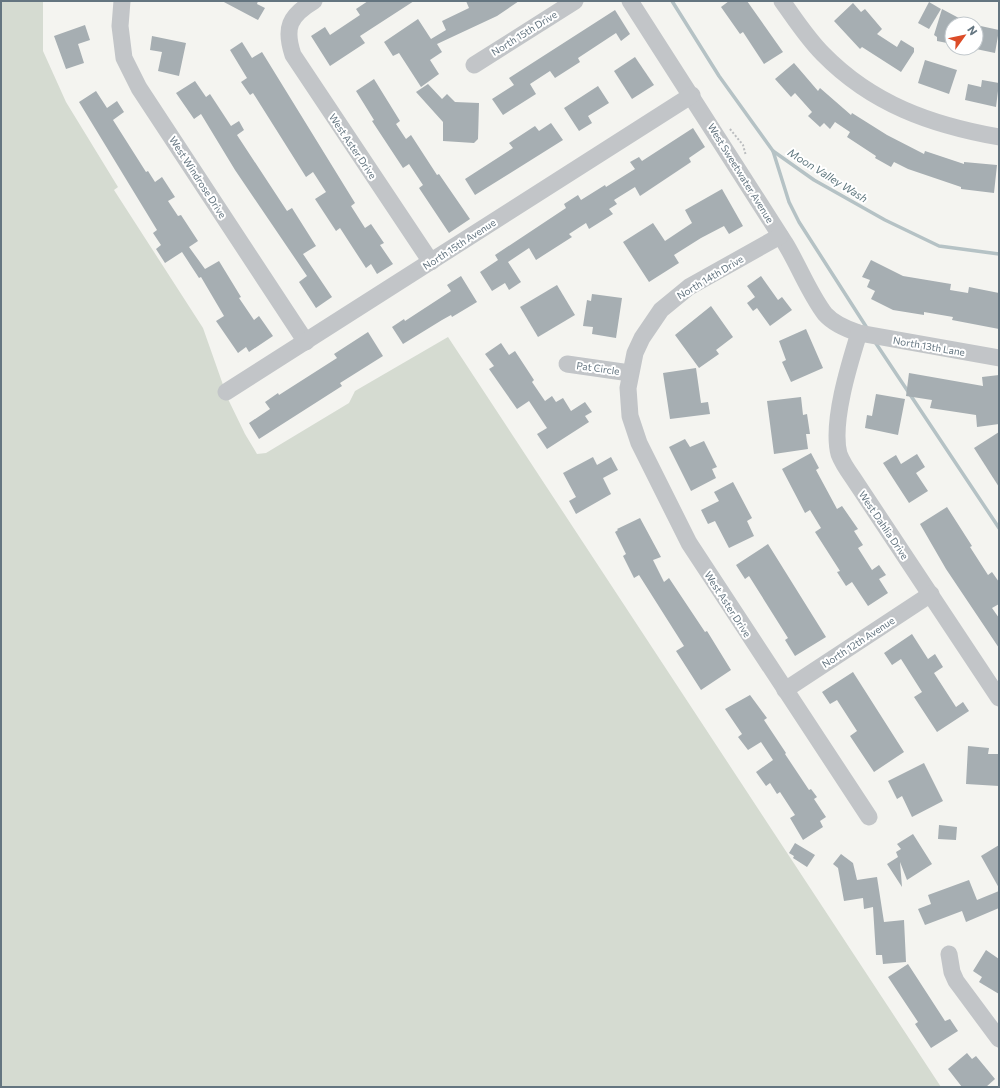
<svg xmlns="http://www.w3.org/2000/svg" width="1000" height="1088" font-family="Commissioner,sans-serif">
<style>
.green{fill:#d5dbd1}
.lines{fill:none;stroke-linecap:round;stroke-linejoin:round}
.stream{stroke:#b5c2c5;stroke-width:3.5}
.building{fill:#a6aeb2}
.path{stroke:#bbbdbf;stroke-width:2;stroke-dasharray:2 2;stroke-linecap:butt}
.minor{stroke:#c2c5c8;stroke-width:17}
.labels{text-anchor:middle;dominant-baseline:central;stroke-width:4;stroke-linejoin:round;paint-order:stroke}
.street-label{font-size:10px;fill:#647580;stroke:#fff}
.water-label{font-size:11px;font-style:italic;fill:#5f777e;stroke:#fff}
</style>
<rect width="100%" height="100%" fill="#f4f4f0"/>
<polygon class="green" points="1,1 43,1 43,51 66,102 118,187 114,190 203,328 228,399 245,434 257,454 266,453 349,403 355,391 448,337 941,1087 1,1087"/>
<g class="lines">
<g class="stream">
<polyline points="672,1 719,76 773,151 814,180 885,220 939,246 999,254"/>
<polyline points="773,151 789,202 799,222 867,328"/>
<polyline points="875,342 999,528"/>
</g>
</g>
<g class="building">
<polygon points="222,1 258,1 257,4 265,8 258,20"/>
<polygon points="368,1 414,1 360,36 365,43 330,66 311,36 325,27 330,35 360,15 356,9"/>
<polygon points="466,1 519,1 497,16 437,44 442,52 430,60 439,74 421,87 399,53 393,56 384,42 418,19 431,39 446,30 442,21 469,8"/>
<polygon points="729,1 747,1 783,52 764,64 743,32 740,34 721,7"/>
<polygon points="929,2 941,9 929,29 918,23"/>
<polygon points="853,3 861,12 865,9 882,29 877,34 897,47 901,40 914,48 914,52 901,72 862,47 860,49 834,21"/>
<polygon points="942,9 970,24 952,24 952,32 947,43 937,41 937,37 934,35"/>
<polygon points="615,10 630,34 621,41 616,33 578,58 580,62 555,78 550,71 530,84 536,94 503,115 492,99 514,85 509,78"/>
<polygon points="85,25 90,40 78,44 84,63 66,69 54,36"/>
<polygon points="976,25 999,30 995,53 976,49 977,42"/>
<polygon points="152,36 186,43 179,76 158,71 162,52 150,50"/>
<polygon points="242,42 252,58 262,52 355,203 351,206 365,228 371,224 384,243 380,245 393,264 377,274 371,264 366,268 340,228 336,231 315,199 326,192 313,172 306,177 253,93 250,95 241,82 247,78 230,50"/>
<polygon points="635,57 654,85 632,99 614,71"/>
<polygon points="925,60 957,70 949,94 918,83"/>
<polygon points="794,63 818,91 820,88 851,115 852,113 887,135 924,154 925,151 964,164 964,162 997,165 994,193 961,189 961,187 908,169 894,162 891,167 875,158 876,156 847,137 850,132 835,122 830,129 824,123 820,127 808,116 812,112 795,93 791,97 775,79"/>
<polygon points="374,79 400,121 396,124 406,139 411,135 437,175 439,174 470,219 449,233 419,188 423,185 409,164 403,168 372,121 374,120 356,91"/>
<polygon points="982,80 999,83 996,107 965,100 968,84 981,87"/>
<polygon points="195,81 206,97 210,94 231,126 239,121 244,130 237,135 287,211 292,208 316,246 303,254 332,297 316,308 299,282 307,276 235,170 201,114 194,119 176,93"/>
<polygon points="428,84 442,99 447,94 455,102 479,103 478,139 474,143 443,141 443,122 416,92"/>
<polygon points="598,86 609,103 588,116 592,123 579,131 564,108"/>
<polygon points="96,91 107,108 117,101 124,112 113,120 146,172 148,171 155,182 162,177 175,197 168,201 178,216 181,215 198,241 189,247 205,269 219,261 241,297 239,298 254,320 259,316 273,336 249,352 246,347 238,353 216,321 224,316 201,277 199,278 182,252 165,263 156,249 161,245 153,233 157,230 79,102"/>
<polygon points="551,123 563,140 475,195 465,179 513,148 509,143 535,126 539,131"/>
<polygon points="693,128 705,147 689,158 691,162 640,196 635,187 614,200 617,204 609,209 613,214 589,229 586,223 569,234 572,237 536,260 529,248 508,262 521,282 509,290 505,283 492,291 480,272 498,260 495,255 566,208 564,204 578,195 581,200 605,185 606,187 635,169 630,162 639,157 642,161"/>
<polygon points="722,189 743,226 729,234 724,226 701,238 674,255 679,263 649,282 623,242 653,223 665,241 692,223 685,210"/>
<polygon points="871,260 903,276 951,284 950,290 968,293 969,287 999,293 999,329 952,320 953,317 924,312 924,315 893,310 871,299 875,291 867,287 870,280 862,277"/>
<polygon points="461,276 477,302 452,317 451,315 442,320 403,344 392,327 404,319 405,321 451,291 447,285"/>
<polygon points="761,276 778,300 782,297 792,310 770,326 757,308 753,311 747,303 755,297 747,286"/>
<polygon points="557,285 575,315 538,337 520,307"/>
<polygon points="592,294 622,298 616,338 592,334 593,327 583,326 587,300 591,301"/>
<polygon points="711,306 733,337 716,350 719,354 699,368 675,335"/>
<polygon points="806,329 823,368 791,382 782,362 786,360 779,341"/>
<polygon points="368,332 383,356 340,383 342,386 259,439 249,423 270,409 265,402 278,393 279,395 337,358 334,354"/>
<polygon points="501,343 509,355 515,351 534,380 532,382 545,401 552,396 556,402 563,398 571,411 585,402 592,412 585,416 589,422 547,449 537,434 547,428 529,401 517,409 489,369 494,366 485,354"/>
<polygon points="696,368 701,403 708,402 710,414 670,419 663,373"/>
<polygon points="909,373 983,386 982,377 999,375 999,424 977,427 976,415 930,408 932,400 906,396"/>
<polygon points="876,394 905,399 898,435 865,428 867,415 872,416"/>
<polygon points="801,397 803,415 807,414 810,434 806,434 808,449 774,454 767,401"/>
<polygon points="999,432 999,487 974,448"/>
<polygon points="685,439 690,447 704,441 717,467 712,469 716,478 691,491 669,447"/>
<polygon points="811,453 819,468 816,470 837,509 842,506 858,529 854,531 863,545 858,548 872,570 879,565 886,575 879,579 888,593 868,606 852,582 846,586 837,572 840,571 815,532 821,528 810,510 805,513 782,469"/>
<polygon points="917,454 925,467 916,473 928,491 909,503 883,463 896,455 901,464"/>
<polygon points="593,457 597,465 611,457 618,470 603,478 611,494 576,514 569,501 576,497 563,473"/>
<polygon points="733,482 752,518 747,521 754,536 729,548 715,521 708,524 701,510 719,501 714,492"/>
<polygon points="947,507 972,546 970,547 988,575 992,572 999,582 999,604 992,608 999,618 999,648 946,569 920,524"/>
<polygon points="640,518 661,557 653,560 664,582 669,578 705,632 707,631 731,670 701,690 676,651 684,646 639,575 634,578 623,556 626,554 615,532 618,530 617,529"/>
<polygon points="768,544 826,637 795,656 785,640 788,638 749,576 745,579 736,565"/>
<polygon points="912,634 928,659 935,654 943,667 934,673 956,707 963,702 969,711 937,732 914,697 922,692 901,659 892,665 884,653"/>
<polygon points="853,672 904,752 874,772 850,736 857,731 837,700 830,704 822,692"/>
<polygon points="750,695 767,718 764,720 786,753 785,754 809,790 811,789 817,797 814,799 826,817 820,821 823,827 803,840 790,818 795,815 780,792 777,794 770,783 766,786 756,772 773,760 761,742 748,750 738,737 742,734 725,709"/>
<polygon points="968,746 989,748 988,754 999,754 999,786 966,784"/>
<polygon points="924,763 943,801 912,817 902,796 897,799 888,781"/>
<polygon points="939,825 957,827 956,840 938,839"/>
<polygon points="913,834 932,864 907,880 900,862 902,887 887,864 898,857 896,852 901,849 897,844"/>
<polygon points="795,843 815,855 807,867 793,858 794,856 789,853"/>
<polygon points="999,845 999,888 981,856"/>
<polygon points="841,854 853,863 857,880 877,877 884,922 904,920 906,962 883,964 882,955 876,955 873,907 864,909 863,898 844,901 838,868 833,864"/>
<polygon points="969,880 977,900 999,891 999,908 966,922 962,911 925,925 918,909 931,904 928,895"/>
<polygon points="986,950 999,959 999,994 979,982 982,977 973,971"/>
<polygon points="908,964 945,1021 950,1019 958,1031 931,1048 915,1024 918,1022 888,977"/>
<polygon points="967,1053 972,1059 976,1056 995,1079 986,1087 962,1087 948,1069"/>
</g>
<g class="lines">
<polyline class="path" points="730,129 743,145 746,156"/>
<g class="minor">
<polyline points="122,1 120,26 124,58 139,88 306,342"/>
<path d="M314,1c-25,15 -30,27 -21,54l138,207"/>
<path d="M630,1c52,80 103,162 155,242 14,23 24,50 40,71 9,10 21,15 34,19l140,25"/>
<path d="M782,1c13,18 25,37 41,53 49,50 108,71 176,83"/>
<polyline points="474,65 575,1"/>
<polyline points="780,236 689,287 661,310 642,338 635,353 628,388 630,416 639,443 689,543 869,817"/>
<path d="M859,333c-10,32 -28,90 -20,121 3,8 9,17 14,24l146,220"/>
<polyline points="567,364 630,373"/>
<polyline points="226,392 692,95"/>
<polyline points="785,690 931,594"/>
<polyline points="949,954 952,972 956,981 999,1039"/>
</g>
</g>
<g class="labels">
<g class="street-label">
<text transform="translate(524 33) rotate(-32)">North 15th Drive</text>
<text transform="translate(353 146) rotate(56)">West Aster Drive</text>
<text transform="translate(741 173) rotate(58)">West Sweetwater Avenue</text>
<text transform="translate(198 177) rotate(57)">West Windrose Drive</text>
<text transform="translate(459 244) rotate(-33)">North 15th Avenue</text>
<text transform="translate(710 277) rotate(-31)">North 14th Drive</text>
<text transform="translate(929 346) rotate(10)">North 13th Lane</text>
<text transform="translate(598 368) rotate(8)">Pat Circle</text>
<text transform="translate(884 525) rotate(56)">West Dahlia Drive</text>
<text transform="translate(728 604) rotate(57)">West Aster Drive</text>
<text transform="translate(858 642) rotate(-33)">North 12th Avenue</text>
</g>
<g class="water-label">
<text transform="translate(828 175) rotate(32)">Moon Valley Wash</text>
</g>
</g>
<rect width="1000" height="1088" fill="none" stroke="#647580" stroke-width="4"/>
<g transform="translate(964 36) rotate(57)"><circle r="19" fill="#ffffff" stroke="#c1c8cc"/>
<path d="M0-3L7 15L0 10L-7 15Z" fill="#dc4c28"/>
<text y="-6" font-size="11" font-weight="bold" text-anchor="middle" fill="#647580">N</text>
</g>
</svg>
